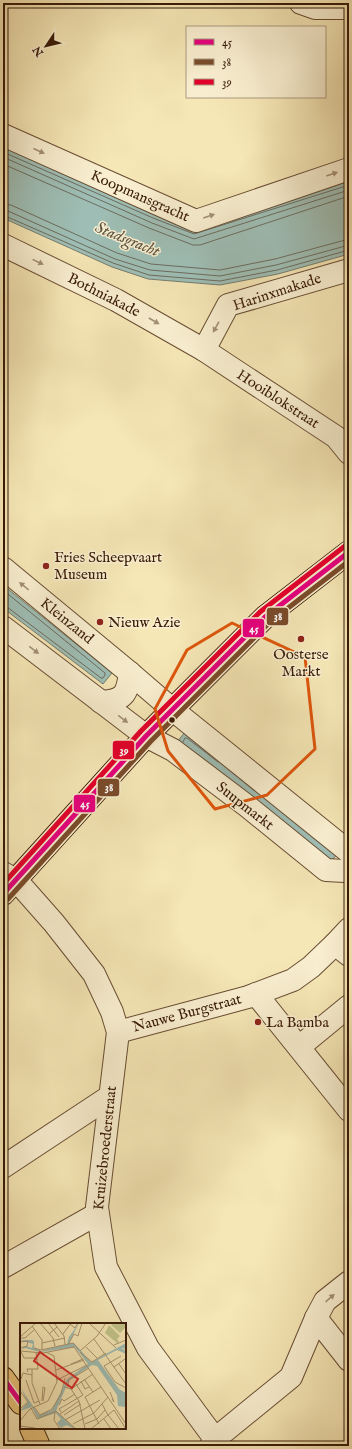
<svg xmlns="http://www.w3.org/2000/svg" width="352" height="1449" font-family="'IM FELL English',serif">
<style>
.water{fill:#9ebeb5;stroke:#767c6f}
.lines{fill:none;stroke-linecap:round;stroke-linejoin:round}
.shore{stroke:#6c6c5e;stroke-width:1}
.minor-casing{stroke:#684d33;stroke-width:24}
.major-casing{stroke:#391a07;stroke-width:24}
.minor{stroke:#f9efd0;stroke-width:22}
.major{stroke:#ebc47b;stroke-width:22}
.bus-1-casing{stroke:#f9efd0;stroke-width:8}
.bus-2-casing{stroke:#f9efd0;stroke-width:8}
.bus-3-casing{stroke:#f9efd0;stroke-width:8}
.bus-1{stroke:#e5007d;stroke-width:5}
.bus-2{stroke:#7a4b2a;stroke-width:5}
.bus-3{stroke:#e4002b;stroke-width:5}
.oneway{fill:#a38f76}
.marked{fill:none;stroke:#df560c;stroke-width:3;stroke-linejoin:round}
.poi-dot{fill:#8f2418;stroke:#f9efd0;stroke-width:1.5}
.bus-dot{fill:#391a07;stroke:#f9efd0;stroke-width:1.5}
.labels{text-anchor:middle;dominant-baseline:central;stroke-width:3;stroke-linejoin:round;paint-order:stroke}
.street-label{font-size:15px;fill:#391a07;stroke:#f9efd0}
.poi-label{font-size:15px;fill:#391a07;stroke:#f9efd0;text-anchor:start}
.water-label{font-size:16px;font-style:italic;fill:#5c5344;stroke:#f9efd0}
.inset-road{fill:none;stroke:#aa9570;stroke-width:1}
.view{fill:#d62828;fill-opacity:0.15;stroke:#d62828;stroke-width:2}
.inset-edge{fill:none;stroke:#391a07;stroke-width:2}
.line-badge{stroke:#f9efd0;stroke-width:1.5}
.badge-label{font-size:11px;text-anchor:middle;font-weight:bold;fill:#fff}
</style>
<rect width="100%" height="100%" fill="#f6e7b6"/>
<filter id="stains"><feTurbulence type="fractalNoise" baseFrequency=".005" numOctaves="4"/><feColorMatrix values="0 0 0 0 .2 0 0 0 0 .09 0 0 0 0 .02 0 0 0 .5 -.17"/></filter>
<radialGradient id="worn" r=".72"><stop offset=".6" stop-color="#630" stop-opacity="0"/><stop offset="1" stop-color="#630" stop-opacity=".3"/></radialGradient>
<g class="water">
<polygon points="3,147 155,215 195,230 349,181 349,254 278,274 220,285 148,279 112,267 3,218"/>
<polygon points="3,585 112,673 103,684 3,608"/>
<polygon points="186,731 338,853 330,863 176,743"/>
</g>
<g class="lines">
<g class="shore">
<polyline points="3,152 153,218 194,234 349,185"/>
<polyline points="3,157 152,223 194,239 349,190"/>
<polyline points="3,164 149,228 193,245 200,245 349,196"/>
<polyline points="3,204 11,205 117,253 151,264 220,270 275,259 349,239"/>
<polyline points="3,210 8,211 115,259 150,270 220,276 276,265 349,245"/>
<polyline points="3,215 113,263 149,275 220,281 277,270 349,250"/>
<polyline points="3,590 105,673 105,675 103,678 101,678 7,607 3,606"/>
<polyline points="183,742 185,738 187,738 218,762"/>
</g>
<g class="minor-casing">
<g id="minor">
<polyline points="301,3 315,8 349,8"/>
<polyline points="3,135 196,221 349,169"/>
<polyline points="3,245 116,300 204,350 336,437 349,453"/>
<polyline points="204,350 228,305 349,270"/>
<polyline points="3,568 130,673 173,710 349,852"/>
<polyline points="3,627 146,736 173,750 247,806 326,870 345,871"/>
<path d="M101,702c23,-2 26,-7 29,-29"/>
<polyline points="3,873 16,880 54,923 94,974 112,1012 118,1032 97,1207 106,1267 148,1348 215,1439"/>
<polyline points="349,929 335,944 349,955"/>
<polyline points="256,994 349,1110"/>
<polyline points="118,1032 248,997 293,980 311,967 335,944"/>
<polyline points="299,1047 349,1006"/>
<polyline points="3,1167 109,1097"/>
<polyline points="3,1267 97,1214"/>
<polyline points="316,1318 349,1360"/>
<polyline points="211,1446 215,1439 291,1377 316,1318 325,1301 349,1282"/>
</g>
</g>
<g class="major-casing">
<g id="major">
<polyline points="3,894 146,736 265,617 349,552"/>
<polyline points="3,1378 21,1403"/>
<polyline points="31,1428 39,1446"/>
</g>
</g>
<use href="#minor" class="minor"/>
<use href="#major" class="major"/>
<g class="bus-1-casing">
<g id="bus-1">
<polyline points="3,894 146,736 265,617 349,552"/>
<polyline points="3,1378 21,1403"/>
</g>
</g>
<g class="bus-2-casing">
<polyline id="bus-2" points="8,899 151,741 270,622 349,561"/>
</g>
<g class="bus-3-casing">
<polyline id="bus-3" points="3,884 141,731 260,612 345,546"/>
</g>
<use href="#bus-1" class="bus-1"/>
<use href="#bus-2" class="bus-2"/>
<use href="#bus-3" class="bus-3"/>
</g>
<defs><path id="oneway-solid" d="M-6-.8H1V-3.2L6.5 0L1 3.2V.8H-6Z"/></defs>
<g class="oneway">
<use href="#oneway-solid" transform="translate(39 151) rotate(24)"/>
<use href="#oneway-solid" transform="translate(332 174) rotate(-19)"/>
<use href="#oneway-solid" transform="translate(209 216) rotate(-19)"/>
<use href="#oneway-solid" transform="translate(38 262) rotate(26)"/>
<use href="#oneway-solid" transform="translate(154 321) rotate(30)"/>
<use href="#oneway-solid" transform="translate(216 327) rotate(119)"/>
<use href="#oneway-solid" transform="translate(24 586) rotate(-141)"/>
<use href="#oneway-solid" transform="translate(34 650) rotate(37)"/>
<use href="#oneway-solid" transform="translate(123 719) rotate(37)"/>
<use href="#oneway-solid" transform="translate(330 1298) rotate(-42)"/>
</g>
<path class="marked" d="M232,623l73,34 10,92 -48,46 -52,14 -47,-58 -13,-42 32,-59z"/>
<g class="poi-dot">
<circle cx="46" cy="566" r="4"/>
<circle cx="100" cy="622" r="4"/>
<circle cx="301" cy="639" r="4"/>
<circle cx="258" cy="1022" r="4"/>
</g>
<circle class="bus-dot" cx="172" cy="720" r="3.5"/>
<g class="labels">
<g class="street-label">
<text transform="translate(140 196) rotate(24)">Koopmansgracht</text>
<text transform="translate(277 292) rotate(-18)">Harinxmakade</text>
<text transform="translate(104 295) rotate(27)">Bothniakade</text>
<text transform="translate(278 399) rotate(33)">Hooiblokstraat</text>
<text transform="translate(67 621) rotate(39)">Kleinzand</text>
<text transform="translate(245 806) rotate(38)">Suupmarkt</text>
<text transform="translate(187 1013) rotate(-15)">Nauwe Burgstraat</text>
<text transform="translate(105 1148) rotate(-84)">Kruizebroederstraat</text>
</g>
<g class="poi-label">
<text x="54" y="557">Fries Scheepvaart<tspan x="54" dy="17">Museum</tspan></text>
<text x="108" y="622">Nieuw Azie</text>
<text x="301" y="654" text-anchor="middle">Oosterse<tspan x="301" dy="17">Markt</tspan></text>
<text x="266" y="1022">La Bamba</text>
</g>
<g class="water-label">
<text transform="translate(127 240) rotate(22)">Stadsgracht</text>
</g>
</g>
<g transform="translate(20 1323)">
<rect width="106" height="106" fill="#f6e7b6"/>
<path d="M93,0h13v4l-6,6 -9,-8zM89,2l11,11 -3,3 2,3 -2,1 -12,-10z" fill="#c2c489"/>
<path d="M59,0l-10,20h5l17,19 35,-19v6l-5,-1 5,3v3l-9,-4 -19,10 21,29 7,4v14l-8,-1 -1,-11 -20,-29 -5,-1 -23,15 -13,31 19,18 -9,-4 -4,4 3,-4 -4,3 -4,-5 4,-4 -5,-6 -18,6 -6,-12 -12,4 8,-9 -8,-15 19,28 13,-5 15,-31 21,-15 -13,-17 -35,5 -15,-4 -5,2 6,-4 6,2 1,-4 -13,-4h12l2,1v7l7,3 26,-7 2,-7z" fill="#9ebeb5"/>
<path class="inset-road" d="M20,0l13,15 2,8M28,0l11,14M69,0l27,25M50,1l5,4 3,-5M12,3l10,14v9M37,4l7,9 1,8M29,11l8,-7 -3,-4M43,11l8,-11M0,14l16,-14M0,15h5l9,-8M74,16l32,45M0,19l8,-1 -1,5 -7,2M22,20l23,-5M49,20l5,-9 4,2 4,-13M94,22l12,-5M66,24l11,11M14,25l7,2 32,-7 6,7M0,28l23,2 31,-6 52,77M60,28l17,-15 9,-13M1,29l3,6h12M60,29l12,10 14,-9M101,33l-17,10 11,16 11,6M51,41l12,-5M99,41l7,10M94,44l11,-8M12,46v14l8,21M36,47l28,-10M8,49l-1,-3h11l-2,-17M1,56l2,-6 9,2M64,56l9,13M6,57l8,23 5,-2M37,57l30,-15M61,58l4,8 4,-2M44,64l7,2 8,12 6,28M47,65l2,-8 20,-12M51,66l22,-15M0,68l8,11 -8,7M90,69l4,10 -2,-3M22,78l1,-14 2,1 -2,13M82,81l6,11M39,82l3,-6 2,2 11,-7M14,84l6,8 12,-6 9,-15 4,-16M11,85l6,11M35,89l-1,8 6,9M41,89l-2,-3 24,-14 -7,-11M40,91l19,-13M44,92l17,-11M88,92l11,14M17,96l19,-8 20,18M84,96l7,10M45,97l35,-20M0,98l10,-12 18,-8 9,-19 -3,-26 -8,-4M53,101l21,-11 14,-16M65,101l12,-5 8,-9M79,101l-14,-27 16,-10M0,103l15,2M71,106l23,-19 12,19"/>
<path class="view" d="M20,29l38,27 -6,9 -38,-27z"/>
<rect width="106" height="106" class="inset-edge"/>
</g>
<g class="line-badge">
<rect x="266" y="607" width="23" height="19" rx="4" fill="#7a4b2a"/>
<rect x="242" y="618" width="23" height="20" rx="4" fill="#e5007d"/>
<rect x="112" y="740" width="23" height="20" rx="4" fill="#e4002b"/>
<rect x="97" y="778" width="23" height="19" rx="4" fill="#7a4b2a"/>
<rect x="73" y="794" width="23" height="19" rx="4" fill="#e5007d"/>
</g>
<g class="badge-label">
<text x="278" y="620">38</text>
<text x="254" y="632">45</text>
<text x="124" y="754">39</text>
<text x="109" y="791">38</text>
<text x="85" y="807">45</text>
</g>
<rect width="352" height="1449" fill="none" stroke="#f6e7b6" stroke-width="16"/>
<rect x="4" y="4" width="344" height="1441" fill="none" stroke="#391a07" stroke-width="2"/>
<rect x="8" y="8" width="336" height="1433" fill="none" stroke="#391a07"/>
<rect x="186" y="26" width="140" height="72" fill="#f9efd0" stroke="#ac9a80"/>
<rect x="194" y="39" width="20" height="6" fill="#e5007d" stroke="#ac9a80"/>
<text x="222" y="46" font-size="12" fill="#391a07">45</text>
<rect x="194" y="59" width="20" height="6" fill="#7a4b2a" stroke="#ac9a80"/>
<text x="222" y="66" font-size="12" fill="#391a07">38</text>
<rect x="194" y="79" width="20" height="6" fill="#e4002b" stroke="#ac9a80"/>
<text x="222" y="86" font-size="12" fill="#391a07">39</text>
<g transform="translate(46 46) rotate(235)" stroke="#f9efd0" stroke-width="3" paint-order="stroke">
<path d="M0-3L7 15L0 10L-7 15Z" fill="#391a07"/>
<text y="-6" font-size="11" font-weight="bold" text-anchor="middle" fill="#391a07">N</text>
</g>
<rect width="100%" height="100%" filter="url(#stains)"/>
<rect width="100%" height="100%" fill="url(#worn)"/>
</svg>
